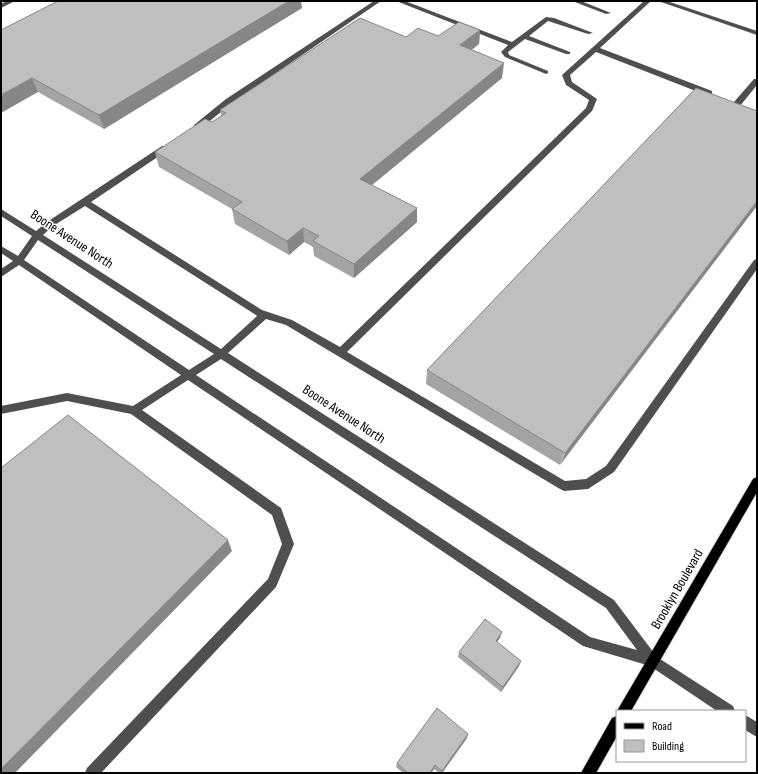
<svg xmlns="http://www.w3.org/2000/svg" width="758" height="774" font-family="'Sofia Sans Condensed',sans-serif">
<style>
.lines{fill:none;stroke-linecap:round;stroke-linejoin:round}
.major-casing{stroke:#dbdbdb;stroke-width:2}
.minor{fill:#4f4f4f;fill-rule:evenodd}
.major{fill:#000;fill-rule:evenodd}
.wall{fill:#a4a4a4}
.shaded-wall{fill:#868686}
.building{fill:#bfbfbf;stroke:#868686}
.labels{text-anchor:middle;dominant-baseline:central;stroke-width:3;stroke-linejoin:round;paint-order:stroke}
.street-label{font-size:14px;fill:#000;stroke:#fff}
</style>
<rect width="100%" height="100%" fill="#fff"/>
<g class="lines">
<g class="major-casing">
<g id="major">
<polygon points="757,477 757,492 631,711 617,711 753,479"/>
<polygon points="617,716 617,736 596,773 581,773 612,718"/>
</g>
</g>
<g class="minor">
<polygon points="7,1 15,1 1,8 1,4"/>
<polygon points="374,1 381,1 232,103 200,129 194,129 194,125 226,99"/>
<polygon points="396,1 405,1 512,42 546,17 554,18 593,33 588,34 548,21 529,36 570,52 570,54 566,54 525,39 508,52 509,55 548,71 548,73 546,74 505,57 501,52 508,45"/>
<polygon points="572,1 581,1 611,13 606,14"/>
<path d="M644,1h7l-51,47 112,43v4h-6l-110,-43 -26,23 2,7 25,17 -5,12 -245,241 218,129 21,-2 20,-13 148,-206 3,-1v10l-143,203 -26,17 -24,2 -4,-2 -274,-164 -20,-6 -38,34 386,247 43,57 76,49 2,5h-18l-67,-45 -67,-20 -395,-266 -46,30 139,98 13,36 -18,43 -175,186h-16l2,-5 181,-189 14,-35 -10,-29 -141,-101 -64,-13 -66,13v-8l66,-13 66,13 48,-31 -162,-110 -18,12v-8l12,-8 -12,-8v-7l17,10 14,-20 -31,-20v-7l35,22 11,-9 115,-76h6v4l-77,52 171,108 30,10 48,27 246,-239 3,-8 -23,-15 -4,-10zM85,206l171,109 1,1 -36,33 -178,-114 10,-9zM38,240l176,114 -25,16 -165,-110zM221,359l385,249 31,42 -47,-13 -394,-262z"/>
<polygon points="658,1 667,1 757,31 757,35"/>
<polygon points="754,79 757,79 757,85 740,106 734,106 734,102"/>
<polygon points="745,715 757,722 757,737 745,730"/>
</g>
<use href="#major" class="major"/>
</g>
<g class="wall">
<polygon points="302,8 104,129 38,92 1,30"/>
<polygon points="480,30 479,44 471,50 502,78 372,185 417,222 354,278 314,256 313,247 304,242 289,255 235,224 232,209 159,167 155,152 212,122 221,116 220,110 406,37 438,36"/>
<polygon points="696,88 560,465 426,384 427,370"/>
<polygon points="500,638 497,642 519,666 501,692 458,657 459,652"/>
<polygon points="467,738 442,773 439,773 434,769 431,773 403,773 396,767 397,763"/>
</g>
<g class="shaded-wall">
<polygon points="289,1 301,1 302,8 104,129 99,115"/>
<polygon points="480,30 479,44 459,60 460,45"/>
<polygon points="504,63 502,78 361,194 360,179"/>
<polygon points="32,78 38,92 1,113 1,95"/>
<polygon points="757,201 757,206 560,465 565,453"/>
<polygon points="417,208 417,222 354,278 354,264"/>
<polygon points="303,228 304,242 289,255 287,241"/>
<polygon points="228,540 232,551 15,773 1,773 1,769"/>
<polygon points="502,632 500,638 494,646 496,641"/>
<polygon points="521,661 519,666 501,692 503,687"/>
<polygon points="468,734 467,738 442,773 442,771"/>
<polygon points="435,765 434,769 431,773 430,773"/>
</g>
<g class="building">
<polygon points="58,1 289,1 99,115 32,78 1,95 1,30"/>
<polygon points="360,18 406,37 418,28 438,36 459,22 480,30 460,45 504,63 360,179 417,208 354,264 313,241 319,236 303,228 287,241 232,209 242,202 155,152 205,119 212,122 226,113 220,110"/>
<polygon points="696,88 757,111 757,201 565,453 427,370"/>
<polygon points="68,415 228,540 1,769 1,468"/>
<polygon points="485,619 502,632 496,641 521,661 503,687 459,652"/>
<polygon points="437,708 468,734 442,771 435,765 430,773 408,773 397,763"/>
</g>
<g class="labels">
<g class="street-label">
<text transform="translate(72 239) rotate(33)">Boone Avenue North</text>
<text transform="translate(344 414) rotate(33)">Boone Avenue North</text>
<text transform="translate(677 589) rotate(-60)">Brooklyn Boulevard</text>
</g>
</g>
<rect width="758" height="774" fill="none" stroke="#000000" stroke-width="4"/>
<rect x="616" y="710" width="130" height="52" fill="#ffffff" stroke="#999999"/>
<rect x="624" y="723" width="20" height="6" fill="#000000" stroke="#999999"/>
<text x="652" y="730" font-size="12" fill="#000000">Road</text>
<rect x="624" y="740" width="20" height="12" fill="#bfbfbf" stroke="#999999"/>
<text x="652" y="750" font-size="12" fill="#000000">Building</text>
</svg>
